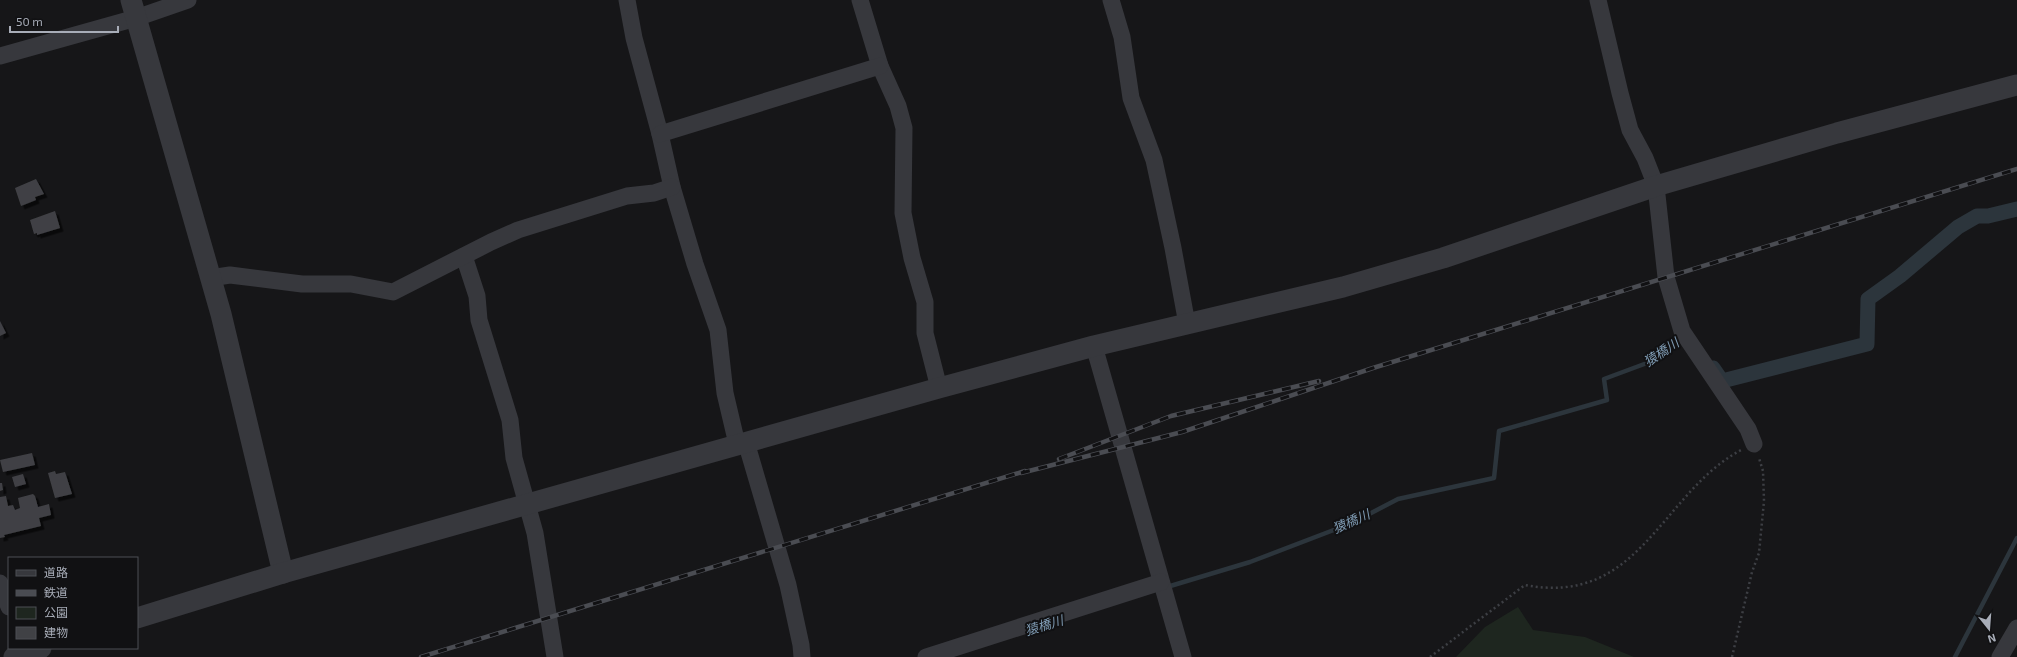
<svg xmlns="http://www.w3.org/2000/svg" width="2017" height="657" font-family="'Exo 2','Noto Sans JP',sans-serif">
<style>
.green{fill:#1e261f}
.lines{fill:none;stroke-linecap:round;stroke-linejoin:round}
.stream{stroke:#2c353c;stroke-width:4.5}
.canal{stroke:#2c353c;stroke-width:15}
.building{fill:#404145;filter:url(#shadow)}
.path{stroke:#3d3f44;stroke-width:2.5;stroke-dasharray:2 3;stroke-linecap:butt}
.minor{stroke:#37383d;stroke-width:17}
.tertiary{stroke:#37383d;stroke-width:21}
.rail-casing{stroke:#4a4c52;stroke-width:4.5}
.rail{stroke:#111113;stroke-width:3;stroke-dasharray:9;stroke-linecap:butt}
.labels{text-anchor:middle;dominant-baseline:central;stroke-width:4;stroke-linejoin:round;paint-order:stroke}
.water-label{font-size:13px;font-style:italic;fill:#7f9bb3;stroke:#111113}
</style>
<defs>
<filter id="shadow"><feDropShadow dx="3.5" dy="3.5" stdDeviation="0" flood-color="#0009"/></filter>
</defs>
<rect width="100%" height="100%" fill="#161618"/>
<polygon class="green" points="1518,607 1533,630 1585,637 1634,657 1456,657 1485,627"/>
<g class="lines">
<g class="stream">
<polyline points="1167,587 1250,562 1352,523 1398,499 1494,478 1499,431 1607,400 1604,379 1647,363 1683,337"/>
<polyline points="1955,657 2017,538"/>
</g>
<polyline class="canal" points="1713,368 1722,381 1867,344 1868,299 1900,276 1958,227 1977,216 1988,216 2017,209"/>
</g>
<g class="building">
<polygon points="36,179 44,194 35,197 36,200 21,206 15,188"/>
<polygon points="55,211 60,228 37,235 37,233 34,234 30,220"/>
<polygon points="0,321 6,333 0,336"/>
<polygon points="32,453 35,465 3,472 0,460"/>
<polygon points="55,471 56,474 65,472 72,494 55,498 48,473"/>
<polygon points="23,474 26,484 15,487 12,477"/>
<polygon points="0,483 2,483 3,490 0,491"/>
<polygon points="33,494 35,496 38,507 49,504 51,515 39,518 41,526 4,535 5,537 0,538 0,497 6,496 8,506 13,505 15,510 20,508 18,498"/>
</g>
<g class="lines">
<g class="path">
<path d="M1430,657l95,-72c115,22 136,-92 216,-135"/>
<polyline points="1732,657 1752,572 1759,553 1764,501 1763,471 1759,458"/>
</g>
<g class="minor">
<polyline points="627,0 634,38 660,134 672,187 695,264 718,330 725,393 737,444"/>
<polyline points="860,0 880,66 898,106 904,128 903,213 912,258 925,302 925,333 939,388"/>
<polyline points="1111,0 1122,37 1131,98 1154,160 1173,248 1187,324"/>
<polyline points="1598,0 1620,93 1630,130 1645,158 1656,186 1666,277 1682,331 1748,429 1754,444"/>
<polyline points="0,56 136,18 188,0"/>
<polyline points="660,134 880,66"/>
<polyline points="464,256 477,296 479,320 510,420 514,458 535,533 555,657"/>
<polyline points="210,278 230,275 302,284 351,284 393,292 491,242 518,230 627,196 654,193 672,187"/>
<polyline points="1094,346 1183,657"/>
<polyline points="746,442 788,585 801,645 802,657"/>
<polyline points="0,583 9,607"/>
<polyline points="926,657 1161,582"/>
<polyline points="2000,657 2017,628"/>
</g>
<g class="tertiary">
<polyline points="131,0 221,314 283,573"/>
<polyline points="137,618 283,573 939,388 1094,346 1343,287 1443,258 1656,186 1837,133 2017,85"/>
<polyline points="14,657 41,648"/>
</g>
<g class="rail-casing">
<g id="rail">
<polyline points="1059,459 1171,416 1319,381"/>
<polyline points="1021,473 1182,432 1373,368 2017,169"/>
<polyline points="421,657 1025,471"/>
</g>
</g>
<use href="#rail" class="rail"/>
</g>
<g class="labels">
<g class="water-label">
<text transform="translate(1661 352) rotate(-34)">猿橋川</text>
<text transform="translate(1351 521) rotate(-24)">猿橋川</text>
<text transform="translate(1044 625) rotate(-17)">猿橋川</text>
</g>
</g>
<rect x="8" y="557" width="130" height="92" fill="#111113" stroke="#4d4f55"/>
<rect x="16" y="570" width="20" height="6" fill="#37383d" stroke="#4d4f55"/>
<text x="44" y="577" font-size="12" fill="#a8adb8">道路</text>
<rect x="16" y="590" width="20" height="6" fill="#4a4c52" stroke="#4d4f55"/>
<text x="44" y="597" font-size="12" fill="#a8adb8">鉄道</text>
<rect x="16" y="607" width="20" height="12" fill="#1e261f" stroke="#4d4f55"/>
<text x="44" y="617" font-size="12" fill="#a8adb8">公園</text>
<rect x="16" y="627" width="20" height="12" fill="#404145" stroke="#4d4f55"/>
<text x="44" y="637" font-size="12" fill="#a8adb8">建物</text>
<g transform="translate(1989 629) rotate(163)" stroke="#111113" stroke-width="3" paint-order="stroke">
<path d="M0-3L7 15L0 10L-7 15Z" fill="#a8adb8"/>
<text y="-6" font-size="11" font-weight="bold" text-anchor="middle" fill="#a8adb8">N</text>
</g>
<path d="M10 26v6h108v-6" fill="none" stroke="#a8adb8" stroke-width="2"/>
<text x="16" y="26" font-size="12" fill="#a8adb8" stroke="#111113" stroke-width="3" paint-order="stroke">50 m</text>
</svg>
